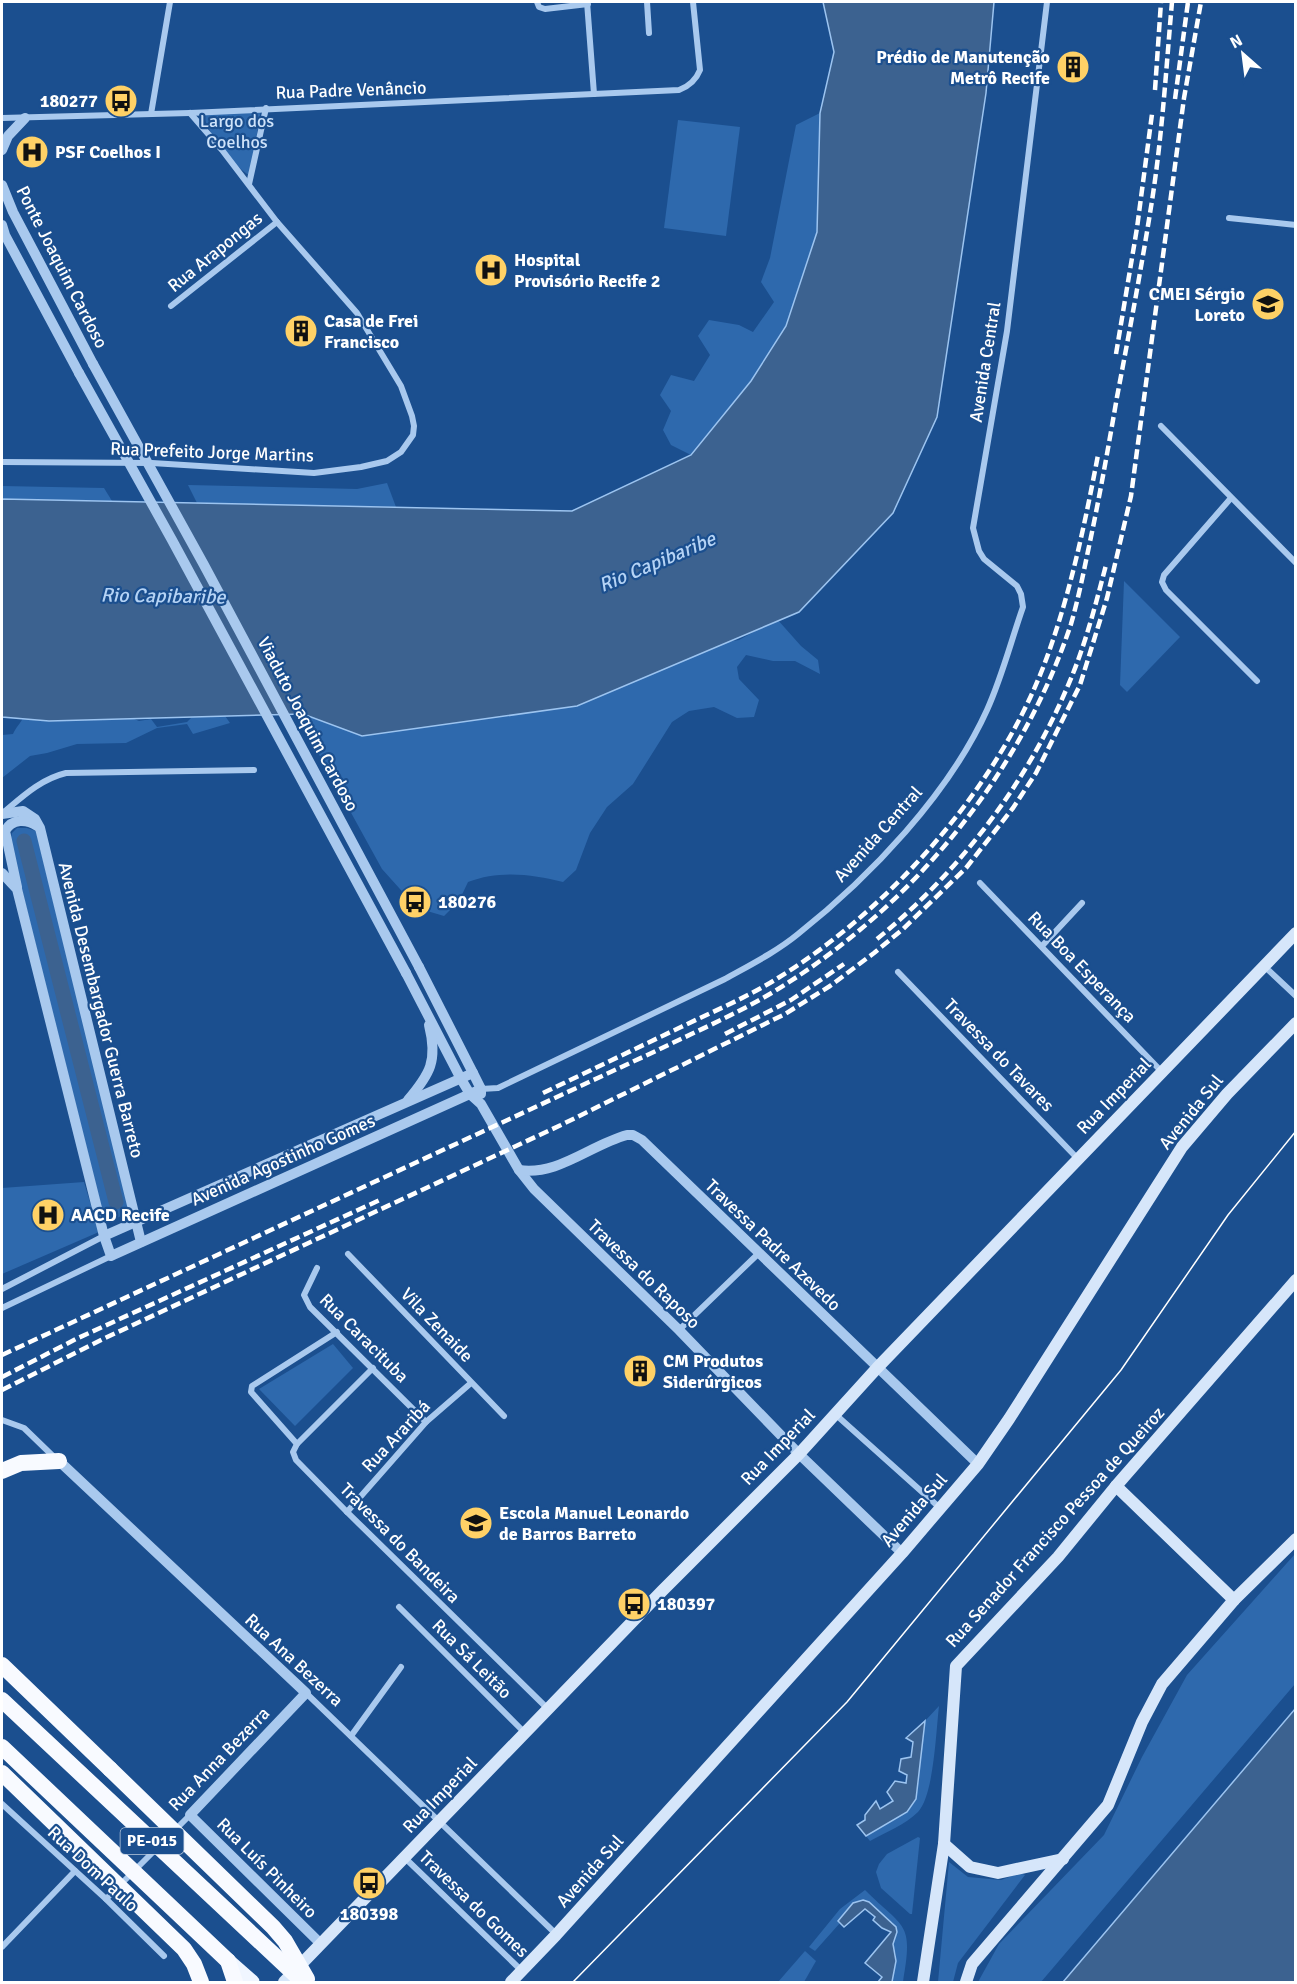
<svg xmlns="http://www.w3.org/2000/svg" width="1297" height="1984" font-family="Signika,sans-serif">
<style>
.green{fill:#2e69ad}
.water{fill:#3c6290;stroke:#9cc4f0;stroke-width:1.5}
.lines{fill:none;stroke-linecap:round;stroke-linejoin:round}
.canal{stroke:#3c6290;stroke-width:15}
.minor{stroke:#a9c9ee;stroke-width:6}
.tertiary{stroke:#a9c9ee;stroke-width:10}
.secondary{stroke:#d6e6fa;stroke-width:12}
.primary{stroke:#f0f6ff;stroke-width:15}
.trunk{stroke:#f8faff;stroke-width:16}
.tram{stroke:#fff;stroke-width:1.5}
.rail{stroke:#fff;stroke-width:4.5;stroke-dasharray:10 4.5;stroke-linecap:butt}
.tertiary-bridge{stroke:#a9c9ee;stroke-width:10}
.trunk-bridge{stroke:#f8faff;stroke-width:16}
.labels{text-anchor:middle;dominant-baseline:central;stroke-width:4.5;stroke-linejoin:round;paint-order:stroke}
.shield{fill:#1b4f8f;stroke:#bbcadd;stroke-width:1.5}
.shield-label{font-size:16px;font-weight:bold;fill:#fff}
.poi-label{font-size:18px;font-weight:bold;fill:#fff;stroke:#1b4f8f;text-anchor:start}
.street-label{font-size:18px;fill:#fff;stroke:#1b4f8f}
.park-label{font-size:18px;fill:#cfe3fa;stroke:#1b4f8f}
.water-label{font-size:20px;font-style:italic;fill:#b5d3f5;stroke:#1b4f8f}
</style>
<rect width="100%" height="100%" fill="#1b4f8f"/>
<g class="green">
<path d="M261,109l-11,67c-21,-14 -42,-41 -48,-65z"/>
<polygon points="820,113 817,232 786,326 751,381 691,455 671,445 663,430 671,411 660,395 671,375 694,381 710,355 698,336 709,320 739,325 753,332 774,302 761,282 770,258 796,125"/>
<polygon points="678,120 740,127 726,236 664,228"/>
<polygon points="387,483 396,507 197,503 188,485 357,489"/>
<polygon points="2,486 104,488 112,501 2,499"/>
<polygon points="1124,581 1180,637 1127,692 1120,685"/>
<path d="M777,619l24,27 17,14 2,14 -25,-13h-22l-27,-6 -9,12 2,12 20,21 -5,17 -17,1 -23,-11 -25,4 -17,11 -39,62 -26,23 -17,26 -14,37 -13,12c-31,-8 -64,-12 -95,0l-9,19 -15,15 -27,-8 -35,-39 -82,-149 9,-7 430,-73z"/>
<path d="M196,713h27l7,10 -37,11 -6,-10 -30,4 -31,15 -49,1 -30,9 -17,3 -28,22v-43l11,-1c3,-7 8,-11 11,-18l101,-1 14,6 12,-2 6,8 30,-5z"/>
<path d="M17,828h10l9,3 92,374c-6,13 -10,15 -24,13l-94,-376 2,-9z"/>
<polygon points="84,1182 99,1232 2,1274 2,1188"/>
<polygon points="333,1344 353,1368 295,1426 259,1389"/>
<polygon points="1295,1554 1295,1684 1041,1982 978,1982 999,1944 1104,1835 1142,1757 1187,1675"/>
<path d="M939,1706c-3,25 -5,89 -21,106 -13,13 -32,20 -48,29l-4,-5 41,-24 9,-12 9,-79z"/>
<polygon points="918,1837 920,1838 912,1914 910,1914 881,1888 876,1872 879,1864 887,1854"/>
<polygon points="949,1862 968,1877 1001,1880 1020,1873 1025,1875 958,1963 953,1982 938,1982"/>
<path d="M865,1890c39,39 49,31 38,92h-11l4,-27 -3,-11 3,-8 -3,-13 -27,-22 -28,20 2,2 -25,28 -6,-4 31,-38z"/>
<polygon points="805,1951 816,1961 804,1982 778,1982"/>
</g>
<g class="water">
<polygon points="823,2 994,2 986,93 937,417 893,513 799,612 577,706 362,736 303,714 49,721 2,717 2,499 572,511 691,455 751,381 786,326 817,232 820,113 834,52"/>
<polygon points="1295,1709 1295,1982 1063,1982"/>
<polygon points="925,1721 916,1799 907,1812 866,1836 857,1825 865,1820 865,1815 876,1801 880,1809 893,1801 887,1792 895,1781 906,1783 907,1775 899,1771 901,1759 911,1757 913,1742 906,1738"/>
<polygon points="863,1900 869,1902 896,1927 897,1932 893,1944 896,1961 892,1982 878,1982 882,1977 865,1963 891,1932 882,1928 873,1920 875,1917 865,1909 844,1927 838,1921 853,1903"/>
</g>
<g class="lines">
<polyline class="canal" points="24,841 116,1202"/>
<g class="minor">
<polyline points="537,2 539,7 545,9 588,4"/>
<polyline points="587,2 594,94"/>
<polyline points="647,2 649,33"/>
<polyline points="151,114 170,2"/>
<path d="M2,118l188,-5 489,-23c11,-4 17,-10 21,-20l-7,-68"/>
<polyline points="249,184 266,108"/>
<polyline points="1229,218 1296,225"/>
<polyline points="171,306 277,222"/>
<polyline points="1161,426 1296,563"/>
<polyline points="2,462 152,463 314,473 361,467 387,461 401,452 413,435 414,426 412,416 401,386 357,313 277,222 222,150 190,113"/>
<polyline points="1231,498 1164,575 1162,582 1166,590 1257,681"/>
<path d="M4,812c19,-16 37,-33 62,-39l188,-3"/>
<polyline points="980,883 1162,1072"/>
<polyline points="1042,946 1082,903"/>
<polyline points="1264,966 1296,996"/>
<polyline points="898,972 1078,1159"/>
<path d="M481,1089l17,-1 227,-109c25,-14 51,-27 73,-45 72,-57 151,-140 189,-224 15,-33 24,-69 36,-103l-2,-13 -4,-8 -33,-27 -5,-8 -6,-23 34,-197 40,-329"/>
<polyline points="348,1254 504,1416"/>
<polyline points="317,1268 304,1295 310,1307 426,1422"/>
<polyline points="2,1289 104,1236"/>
<polyline points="2,1308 111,1256"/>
<polyline points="679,1330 759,1253"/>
<polyline points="373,1368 297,1444 293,1452 296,1460 347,1512 548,1709"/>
<polyline points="835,1414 940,1508"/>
<polyline points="2,1420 24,1428 56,1459"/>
<polyline points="297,1444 251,1392 252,1386 337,1332"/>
<polyline points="347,1512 426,1422 471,1383"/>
<polyline points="399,1607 525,1733"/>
<polyline points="306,1693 556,1934"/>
<polyline points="351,1736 401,1667"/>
<polyline points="2,1804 106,1899 164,1956"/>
<polyline points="405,1858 522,1971"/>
<polyline points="106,1899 190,1815"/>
<polyline points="2,1947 75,1871"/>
</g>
<g class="tertiary">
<polyline points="2,150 8,136 25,118"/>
<polyline points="2,185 13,212 93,364"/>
<polyline points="2,225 5,235 79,373"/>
<polyline points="2,814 23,811 35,819 40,828 141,1242"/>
<polyline points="2,873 17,889 104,1236 111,1256 481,1089"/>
<path d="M17,887l-12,-56c7,-13 22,-12 32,-5"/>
<polyline points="419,967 473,1073 481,1089 481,1094"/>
<polyline points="406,973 461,1079 470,1094 481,1104 519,1170 534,1189 679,1330 799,1454 902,1553"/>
<path d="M408,1100c22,-26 30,-39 21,-75"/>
<path d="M519,1170c39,6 71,-25 108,-35h6l9,5 336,324"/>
<polyline points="104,1236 473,1073"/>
<polyline points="59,1461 306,1693 190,1815 321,1944"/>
</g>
<g class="secondary">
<polyline points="1116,1486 1234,1600"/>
<polyline points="944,1844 970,1867 998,1873 1063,1859"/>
<polyline points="284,1982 662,1591 799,1454 877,1368 1296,933"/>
<polyline points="511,1982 556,1935 902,1553 978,1464 1009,1419 1182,1147 1227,1094 1296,1023"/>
<polyline points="923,1982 944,1844 956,1666 1058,1557 1116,1486 1296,1280"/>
<polyline points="966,1982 972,1964 1108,1805 1142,1722 1162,1684 1234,1600 1296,1539"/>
</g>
<polyline class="primary" points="228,1961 252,1982"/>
<g class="trunk">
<polyline points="2,1471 21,1463 59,1461"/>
<polyline points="2,1665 110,1769"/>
<polyline points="228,1961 235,1982"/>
</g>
<polyline class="tram" points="573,1982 847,1702 1121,1370 1228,1215 1296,1131"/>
<g class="rail">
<polyline points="1155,90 1161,2"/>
<polyline points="1175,99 1188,2"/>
<polyline points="1116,354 1137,228 1152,114"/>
<path d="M877,939c81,-66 148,-153 189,-249 18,-40 29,-83 40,-125"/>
<polyline points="725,1034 791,1000 844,964"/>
<path d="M543,1093c46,-22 92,-44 138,-66 33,-16 67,-30 97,-49 115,-71 223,-194 269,-321 24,-66 38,-134 51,-202"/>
<path d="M2,1355l656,-305c43,-21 88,-40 128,-66 131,-83 236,-213 285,-360 7,-24 12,-49 17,-73 11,-51 20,-102 29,-154 12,-63 24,-127 34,-190 11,-68 15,-137 21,-205"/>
<polyline points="2,1377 76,1339 382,1199"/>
<polyline points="2,1390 103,1339 561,1125 785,1014 830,986 874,953 903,929 966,868 1013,808 1036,773 1080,685 1107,598 1131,496 1184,98 1201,2"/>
</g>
<g class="tertiary-bridge">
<polyline points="93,364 204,565 419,967"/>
<polyline points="79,373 172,540 406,973"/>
</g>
<g class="trunk-bridge">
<polyline points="2,1700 303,1982"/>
<polyline points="2,1747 228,1961"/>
<polyline points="110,1769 273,1927 285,1941 307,1979"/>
<polyline points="2,1773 184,1949 194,1964 201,1982"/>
</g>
</g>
<defs>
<g id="building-disc" transform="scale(1.725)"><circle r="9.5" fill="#ffd166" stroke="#1b4f8f"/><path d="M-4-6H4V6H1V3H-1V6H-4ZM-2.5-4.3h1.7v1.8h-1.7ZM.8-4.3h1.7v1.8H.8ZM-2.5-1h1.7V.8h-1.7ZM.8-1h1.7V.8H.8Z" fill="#111"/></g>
<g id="bus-disc" transform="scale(1.725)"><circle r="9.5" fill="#ffd166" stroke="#1b4f8f"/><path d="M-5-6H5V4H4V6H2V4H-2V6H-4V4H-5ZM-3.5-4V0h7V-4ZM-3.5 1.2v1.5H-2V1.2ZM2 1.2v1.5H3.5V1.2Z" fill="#111"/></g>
<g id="hospital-disc" transform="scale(1.725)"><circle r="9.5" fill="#ffd166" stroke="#1b4f8f"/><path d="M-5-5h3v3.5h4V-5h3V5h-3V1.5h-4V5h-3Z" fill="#111"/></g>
<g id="school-disc" transform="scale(1.725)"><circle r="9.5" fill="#ffd166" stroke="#1b4f8f"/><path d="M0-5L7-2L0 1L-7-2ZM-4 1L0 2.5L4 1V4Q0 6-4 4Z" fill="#111"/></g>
</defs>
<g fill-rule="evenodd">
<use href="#building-disc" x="1073" y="67"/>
<use href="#bus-disc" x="121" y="101"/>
<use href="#hospital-disc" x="32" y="152"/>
<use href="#hospital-disc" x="491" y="270"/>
<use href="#school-disc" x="1268" y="304"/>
<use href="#building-disc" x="301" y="331"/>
<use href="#bus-disc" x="415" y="902"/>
<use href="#hospital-disc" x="48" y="1215"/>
<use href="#building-disc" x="640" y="1371"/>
<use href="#school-disc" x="476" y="1523"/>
<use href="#bus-disc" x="634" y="1604"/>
<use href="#bus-disc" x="369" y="1883"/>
</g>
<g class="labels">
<rect class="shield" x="120.5" y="1828" width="63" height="26" rx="4.5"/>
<g class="shield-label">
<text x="152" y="1841">PE-015</text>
</g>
<g class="poi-label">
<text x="1050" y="57" text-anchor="end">Prédio de Manutenção<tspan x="1050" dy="21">Metrô Recife</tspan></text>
<text x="98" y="101" text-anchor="end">180277</text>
<text x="55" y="152">PSF Coelhos I</text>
<text x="514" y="260">Hospital<tspan x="514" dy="21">Provisório Recife 2</tspan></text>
<text x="1245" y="294" text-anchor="end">CMEI Sérgio<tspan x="1245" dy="21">Loreto</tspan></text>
<text x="324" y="321">Casa de Frei<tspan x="324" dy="21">Francisco</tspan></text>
<text x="438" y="902">180276</text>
<text x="71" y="1215">AACD Recife</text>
<text x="663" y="1361">CM Produtos<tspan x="663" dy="21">Siderúrgicos</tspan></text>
<text x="499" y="1513">Escola Manuel Leonardo<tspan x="499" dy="21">de Barros Barreto</tspan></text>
<text x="657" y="1604">180397</text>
<text x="369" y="1914" text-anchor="middle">180398</text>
</g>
<g class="street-label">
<text transform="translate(351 90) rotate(-2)">Rua Padre Venâncio</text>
<text transform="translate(215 252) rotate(-39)">Rua Arapongas</text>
<text transform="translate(62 267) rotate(63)">Ponte Joaquim Cardoso</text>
<text transform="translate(985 362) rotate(-81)">Avenida Central</text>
<text transform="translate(212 452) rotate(2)">Rua Prefeito Jorge Martins</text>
<text transform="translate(308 724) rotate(62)">Viaduto Joaquim Cardoso</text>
<text transform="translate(878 834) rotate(-48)">Avenida Central</text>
<text transform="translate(1082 967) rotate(46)">Rua Boa Esperança</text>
<text transform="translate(101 1010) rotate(76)">Avenida Desembargador Guerra Barreto</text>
<text transform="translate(999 1055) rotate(46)">Travessa do Tavares</text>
<text transform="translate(1114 1096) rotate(-46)">Rua Imperial</text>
<text transform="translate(1191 1112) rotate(-51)">Avenida Sul</text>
<text transform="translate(283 1160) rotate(-24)">Avenida Agostinho Gomes</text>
<text transform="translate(773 1245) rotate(44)">Travessa Padre Azevedo</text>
<text transform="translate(644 1274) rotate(44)">Travessa do Raposo</text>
<text transform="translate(437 1325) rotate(46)">Vila Zenaide</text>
<text transform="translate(364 1338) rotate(45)">Rua Caracituba</text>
<text transform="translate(396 1436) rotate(-47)">Rua Araribá</text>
<text transform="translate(778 1447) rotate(-46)">Rua Imperial</text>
<text transform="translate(914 1510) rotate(-49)">Avenida Sul</text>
<text transform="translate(1055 1527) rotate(-48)">Rua Senador Francisco Pessoa de Queiroz</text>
<text transform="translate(400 1543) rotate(45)">Travessa do Bandeira</text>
<text transform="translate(472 1659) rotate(45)">Rua Sá Leitão</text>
<text transform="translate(294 1660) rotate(43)">Rua Ana Bezerra</text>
<text transform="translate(219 1759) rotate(-46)">Rua Anna Bezerra</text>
<text transform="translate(440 1795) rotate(-46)">Rua Imperial</text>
<text transform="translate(267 1868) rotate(45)">Rua Luís Pinheiro</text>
<text transform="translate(93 1869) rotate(43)">Rua Dom Paulo</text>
<text transform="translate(590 1871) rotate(-48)">Avenida Sul</text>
<text transform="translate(474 1904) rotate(44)">Travessa do Gomes</text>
</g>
<g class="park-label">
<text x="237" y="121">Largo dos<tspan x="237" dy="21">Coelhos</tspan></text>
</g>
<g class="water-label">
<text transform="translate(657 562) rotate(-23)">Rio Capibaribe</text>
<text transform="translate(163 596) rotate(1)">Rio Capibaribe</text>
</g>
</g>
<rect width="1297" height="1984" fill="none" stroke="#ffffff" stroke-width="6"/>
<g transform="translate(1243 54) rotate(332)" stroke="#1b4f8f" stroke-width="4.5" paint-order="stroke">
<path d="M0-4.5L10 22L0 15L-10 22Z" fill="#ffffff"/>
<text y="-9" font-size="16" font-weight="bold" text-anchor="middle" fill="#ffffff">N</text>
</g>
</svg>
